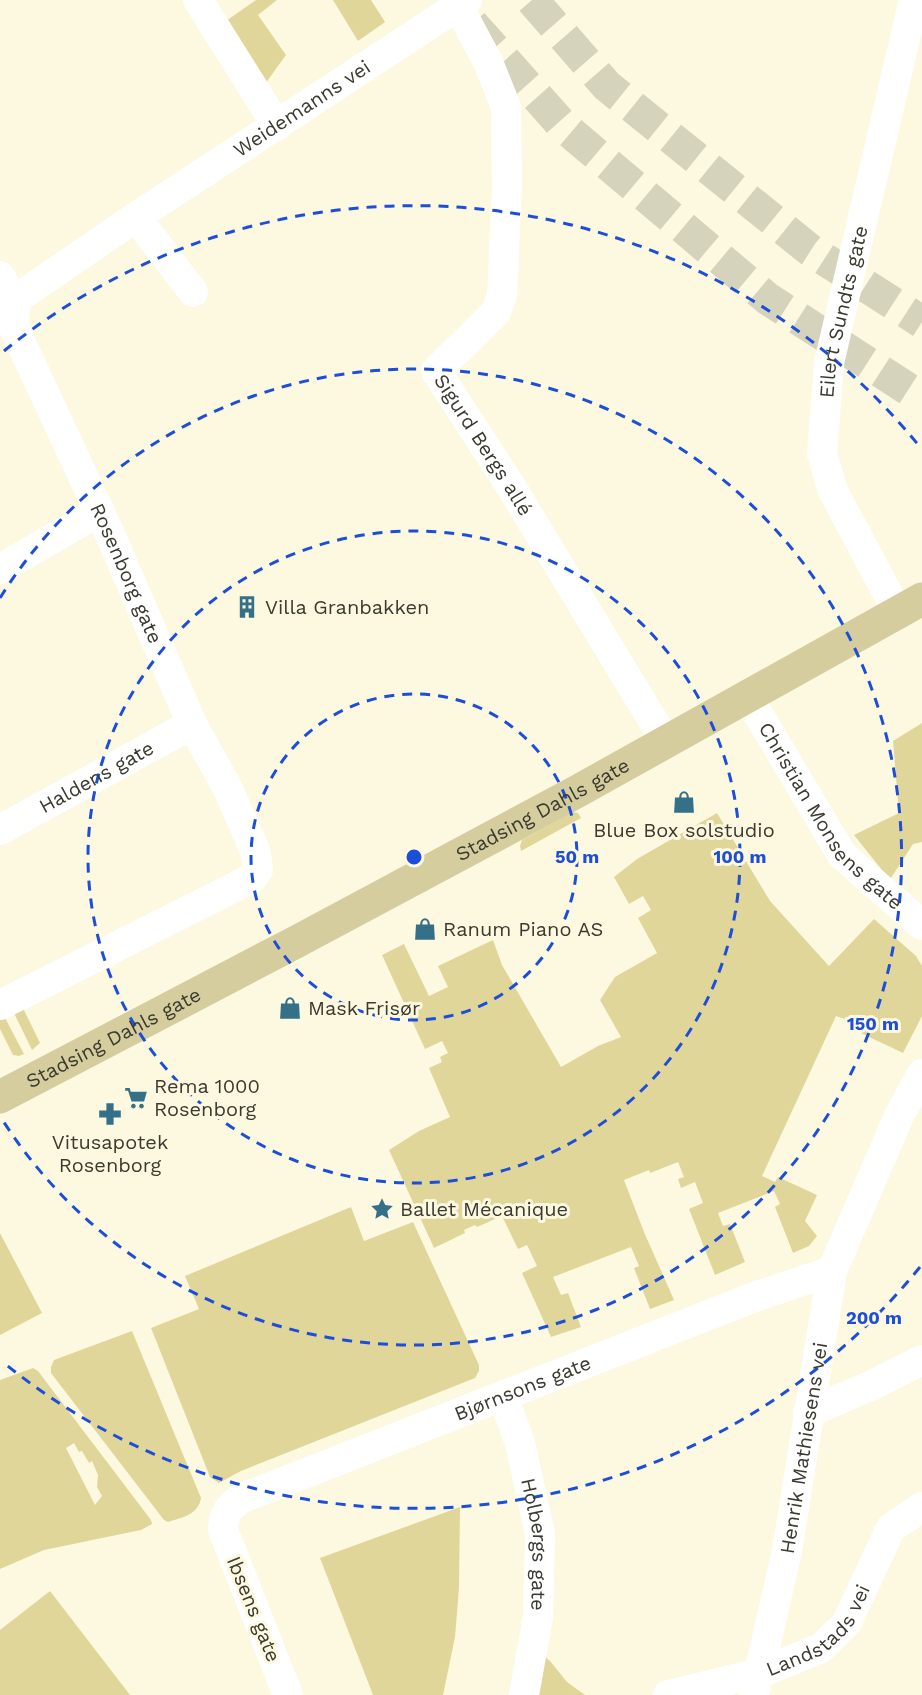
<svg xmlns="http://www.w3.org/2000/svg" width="922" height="1695" font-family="'Work Sans',sans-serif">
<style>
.green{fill:#e1d69a;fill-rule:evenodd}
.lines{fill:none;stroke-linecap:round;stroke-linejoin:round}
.highway-tunnel{stroke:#d6d3bd;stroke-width:33;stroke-dasharray:33 16;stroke-linecap:butt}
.minor{stroke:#fff;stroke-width:30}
.major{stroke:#d5cd9e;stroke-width:33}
.ring{fill:none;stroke:#1d4ed8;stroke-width:3;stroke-dasharray:10 8}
.labels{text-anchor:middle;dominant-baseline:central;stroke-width:6;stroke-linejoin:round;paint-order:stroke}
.street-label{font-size:20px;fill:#3b3a30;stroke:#fdf9e0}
.poi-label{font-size:20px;fill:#3b3a30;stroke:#fdf9e0;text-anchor:start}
.centre{fill:#1d4ed8;stroke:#fdf9e0;stroke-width:3}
.ring-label{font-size:18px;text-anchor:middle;font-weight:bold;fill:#1d4ed8;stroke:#fdf9e0;stroke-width:6;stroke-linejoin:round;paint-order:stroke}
</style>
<rect width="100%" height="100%" fill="#fdf9e0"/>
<g class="green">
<polygon points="256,0 277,0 258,15 286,55 257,95 216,28"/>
<polygon points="333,0 371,0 385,22 358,41"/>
<polygon points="922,723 922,842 913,844 891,878 886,875 854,835 899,813 893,741"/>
<polygon points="573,812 578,813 581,818 521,851 520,846 522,840"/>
<polygon points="717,813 770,901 829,966 874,919 916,956 922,966 922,1016 903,1053 848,1027 850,1021 836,1016 762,1176 775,1182 778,1177 817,1195 805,1221 817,1236 809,1246 793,1253 775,1207 780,1204 774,1191 718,1213 723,1226 730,1224 745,1262 715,1275 689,1209 703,1203 695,1182 681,1188 678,1179 684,1177 678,1162 650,1173 649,1170 624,1180 644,1232 674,1300 650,1309 634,1268 639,1266 631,1247 553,1277 561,1295 568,1293 581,1327 551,1337 522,1273 537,1266 527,1245 518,1249 502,1216 477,1227 475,1225 464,1230 465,1233 434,1248 389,1150 419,1131 450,1117 429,1068 442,1062 440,1057 448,1053 442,1041 425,1049 382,955 404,944 429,996 448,987 438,966 493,940 502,965 561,1067 598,1046 621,1037 600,1000 615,977 657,953 638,918 651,910 643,896 629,904 614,877 637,859"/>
<polygon points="23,1008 40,1043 32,1050 14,1013"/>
<polygon points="0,1013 4,1016 24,1054 19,1056 13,1055 0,1029"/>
<polygon points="351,1207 364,1241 413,1222 479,1365 479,1371 475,1378 241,1471 219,1483 210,1477 151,1328 199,1309 185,1276"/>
<polygon points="0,1233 42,1313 0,1335"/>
<path d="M132,1331l69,167c-3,17 -18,19 -33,24l-4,-2 -113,-147v-6l3,-7z"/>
<path d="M33,1368l5,3 113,149 1,4 -11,6 -97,20 -44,19v-189zM74,1443l5,9 3,-1 7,12 3,-2 6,14 -1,12 5,9 -7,9 -29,-57z"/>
<polygon points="460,1507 459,1588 455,1637 443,1695 373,1695 320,1558"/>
<polygon points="50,1591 130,1695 0,1695 0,1630"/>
<polygon points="533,1647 550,1661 567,1682 585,1695 524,1695"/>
</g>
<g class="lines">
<g class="highway-tunnel">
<polyline points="532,0 607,86 810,250 922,322"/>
<polyline points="472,24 564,127 768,299 922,398"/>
</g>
<g class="minor">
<polyline points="198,0 277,126"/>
<path id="s1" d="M458,6l30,56 18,45 1,78 -5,111 -6,16 -60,59 74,114 156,257"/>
<polyline points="136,217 193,292"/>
<path id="s2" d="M0,276l15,25 -1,27 95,204 83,192 36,65 28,64 2,17 -7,9 -251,126"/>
<path id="s3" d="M0,310l136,-93 331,-217"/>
<polyline points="0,569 100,511"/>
<path id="s4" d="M898,613l-65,-122 -11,-37 7,-91 85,-363"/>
<path id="s5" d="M748,697l94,158 80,70"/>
<path id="s6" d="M0,830l192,-106"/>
<path id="s7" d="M503,1396l17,47 20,91 -2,83 -14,78"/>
<polyline points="808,1413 872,1385 922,1360"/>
<path id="s8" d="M288,1695l-65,-165c0,-15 6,-23 17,-31l517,-203 75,-25"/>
<path id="s9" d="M668,1695l92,-22 61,-25 25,-24 45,-96 31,-21"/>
<path id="s10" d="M754,1695l33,-144 45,-280 67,-155 23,-42"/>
</g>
<path class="major" id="s11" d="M0,1097l296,-155 282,-151 344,-192"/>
</g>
<g class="ring">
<circle cx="414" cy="857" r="163"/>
<circle cx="414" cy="857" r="326"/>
<path d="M0 598A488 488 0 1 1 0 1116"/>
<path d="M920 1267A651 651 0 0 1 4 1363M4 351A651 651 0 0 1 920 447"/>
</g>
<defs>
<g id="building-bare" transform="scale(1.8)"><path d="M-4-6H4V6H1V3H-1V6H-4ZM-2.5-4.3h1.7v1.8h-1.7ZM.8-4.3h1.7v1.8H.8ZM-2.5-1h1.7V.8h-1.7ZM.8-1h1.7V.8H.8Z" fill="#347087" stroke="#fdf9e0" stroke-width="2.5" paint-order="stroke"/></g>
<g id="shop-bare" transform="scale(1.8)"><path d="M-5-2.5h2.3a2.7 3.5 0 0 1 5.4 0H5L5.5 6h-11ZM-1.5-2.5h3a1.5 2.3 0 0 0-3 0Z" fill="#347087" stroke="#fdf9e0" stroke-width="2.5" paint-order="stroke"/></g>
<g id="supermarket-bare" transform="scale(1.8)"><path d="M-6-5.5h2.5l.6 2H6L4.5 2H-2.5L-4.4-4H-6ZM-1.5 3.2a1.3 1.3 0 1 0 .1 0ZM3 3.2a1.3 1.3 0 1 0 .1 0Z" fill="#347087" stroke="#fdf9e0" stroke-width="2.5" paint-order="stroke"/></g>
<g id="pharmacy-bare" transform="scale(1.8)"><path d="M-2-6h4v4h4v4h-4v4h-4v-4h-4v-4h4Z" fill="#347087" stroke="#fdf9e0" stroke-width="2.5" paint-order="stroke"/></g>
<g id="sight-bare" transform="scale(1.8)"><path d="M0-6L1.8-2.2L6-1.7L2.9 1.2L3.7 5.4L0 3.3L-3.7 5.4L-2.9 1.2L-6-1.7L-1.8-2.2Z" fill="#347087" stroke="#fdf9e0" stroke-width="2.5" paint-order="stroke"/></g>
</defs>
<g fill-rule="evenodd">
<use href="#building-bare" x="247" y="607"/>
<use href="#shop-bare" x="684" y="802"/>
<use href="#shop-bare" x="425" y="929"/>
<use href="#shop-bare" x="290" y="1008"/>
<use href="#supermarket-bare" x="136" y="1098"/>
<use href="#pharmacy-bare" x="110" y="1114"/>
<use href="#sight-bare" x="382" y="1209"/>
</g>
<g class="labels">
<g class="street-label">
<text stroke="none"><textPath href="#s3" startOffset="363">Weidemanns vei</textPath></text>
<text stroke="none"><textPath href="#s4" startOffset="321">Eilert Sundts gate</textPath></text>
<text stroke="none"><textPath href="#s1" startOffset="490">Sigurd Bergs allé</textPath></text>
<text stroke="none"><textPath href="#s2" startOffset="326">Rosenborg gate</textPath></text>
<text stroke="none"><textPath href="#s6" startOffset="110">Haldens gate</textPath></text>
<text stroke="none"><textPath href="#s11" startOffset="614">Stadsing Dahls gate</textPath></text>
<text stroke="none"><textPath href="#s5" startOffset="146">Christian Monsens gate</textPath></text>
<text stroke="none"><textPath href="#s11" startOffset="128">Stadsing Dahls gate</textPath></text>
<text stroke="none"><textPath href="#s8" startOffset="518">Bjørnsons gate</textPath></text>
<text stroke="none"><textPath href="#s10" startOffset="252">Henrik Mathiesens vei</textPath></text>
<text stroke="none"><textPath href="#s7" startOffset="153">Holbergs gate</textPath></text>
<text transform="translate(254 1609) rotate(68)">Ibsens gate</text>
<text stroke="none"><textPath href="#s9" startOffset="170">Landstads vei</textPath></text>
</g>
<g class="poi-label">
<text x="265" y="607">Villa Granbakken</text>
<text x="684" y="830" text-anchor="middle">Blue Box solstudio</text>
<text x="443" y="929">Ranum Piano AS</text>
<text x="308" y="1008">Mask Frisør</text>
<text x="154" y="1086">Rema 1000<tspan x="154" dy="23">Rosenborg</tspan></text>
<text x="110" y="1142" text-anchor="middle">Vitusapotek<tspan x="110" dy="23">Rosenborg</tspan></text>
<text x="400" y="1209">Ballet Mécanique</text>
</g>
</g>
<circle cx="414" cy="857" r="9" class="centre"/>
<g class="ring-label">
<text x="577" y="863">50 m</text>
<text x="740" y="863">100 m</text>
<text x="873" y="1030">150 m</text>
<text x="874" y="1324">200 m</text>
</g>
</svg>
